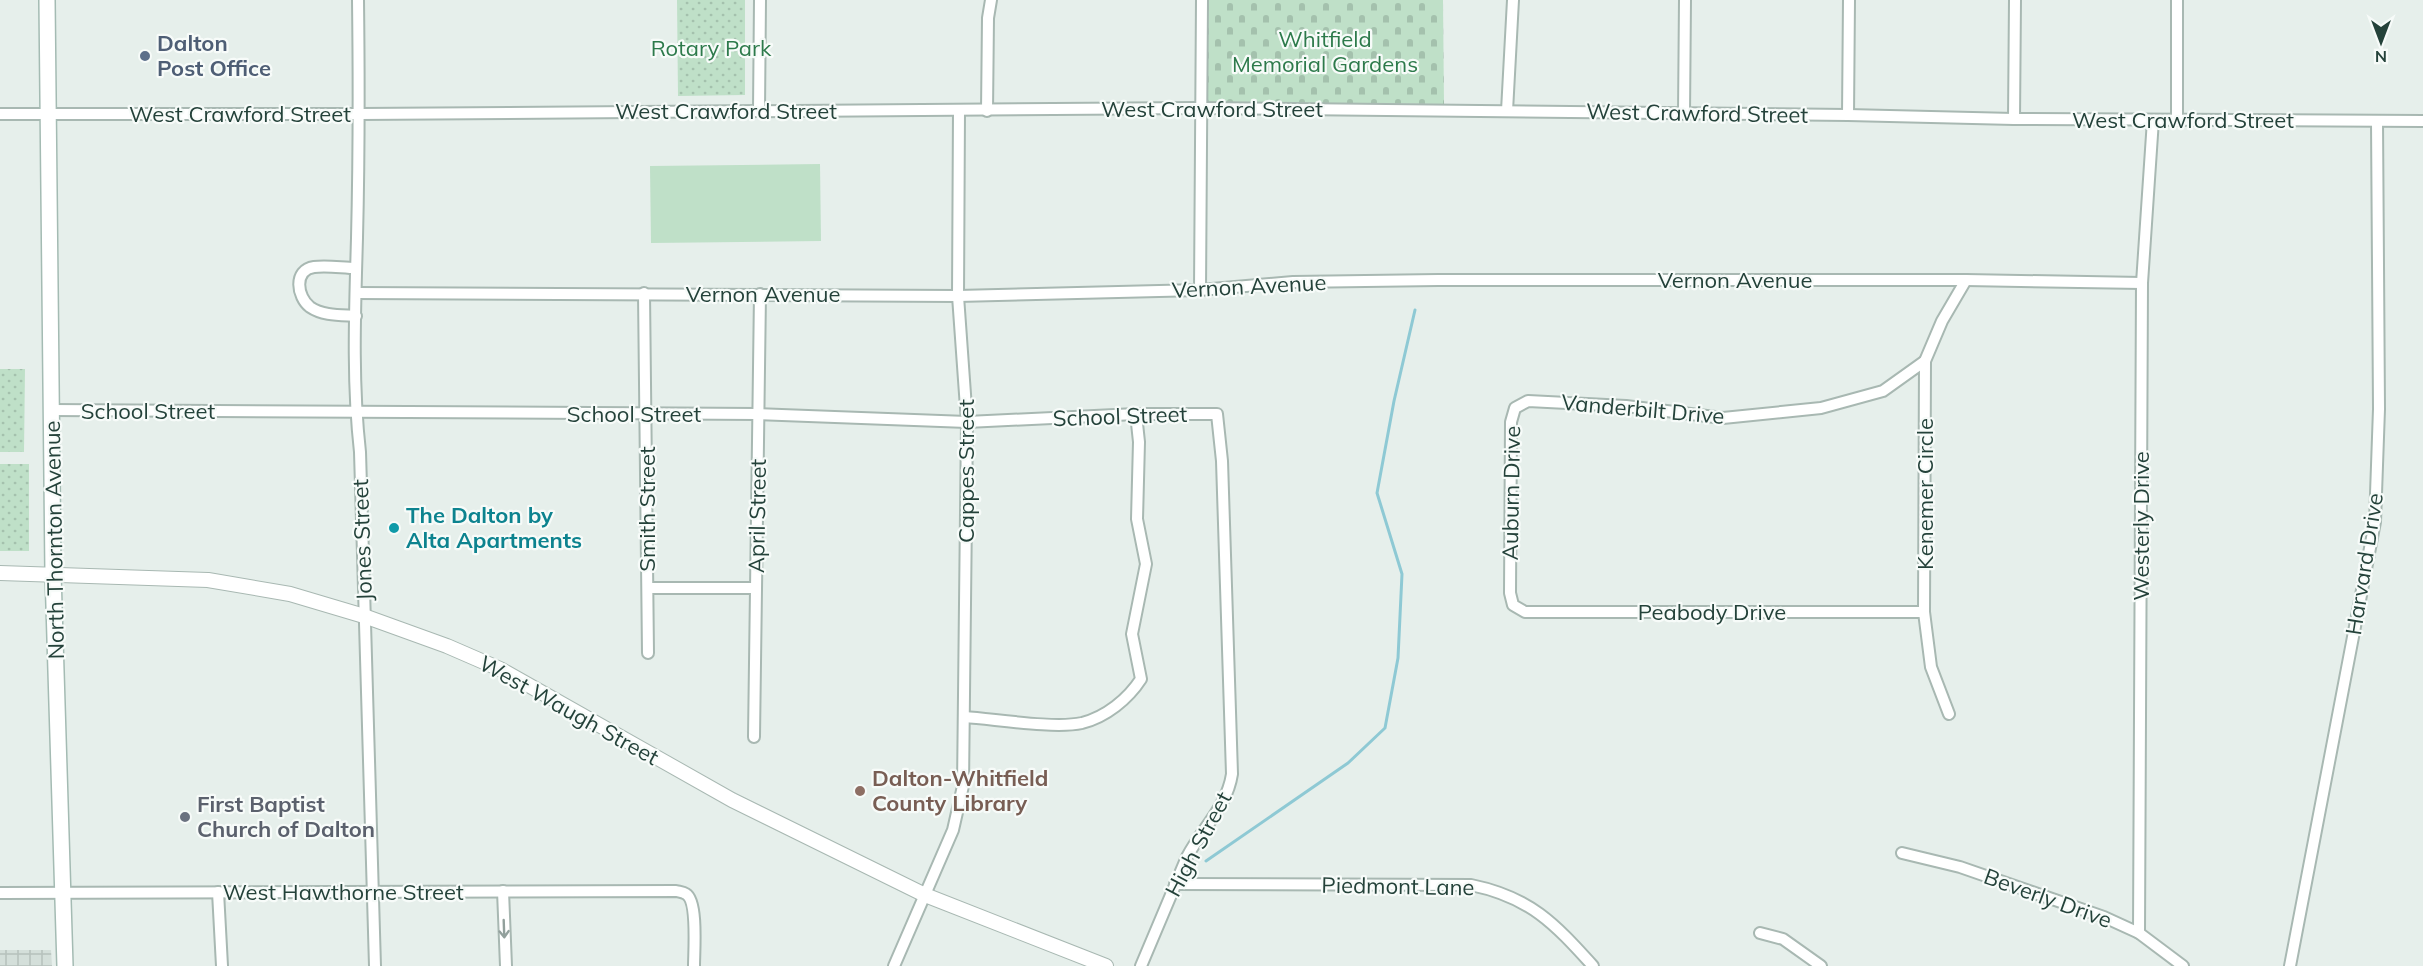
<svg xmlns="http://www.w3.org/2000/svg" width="2423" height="966" font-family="Mulish,sans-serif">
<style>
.industrial{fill:url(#industrial-grid)}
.cemetery{fill:url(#cemetery-stones)}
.park{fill:url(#park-dots)}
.pitch{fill:#bfe0c8}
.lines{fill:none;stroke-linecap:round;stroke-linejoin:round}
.stream{stroke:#8ec9d4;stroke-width:3}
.minor-casing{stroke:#a8b8b2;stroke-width:14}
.tertiary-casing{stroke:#a8b8b2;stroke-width:16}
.secondary-casing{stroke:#a4bbb3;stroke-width:18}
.minor{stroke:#fff;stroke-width:10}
.tertiary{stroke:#fff;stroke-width:14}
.secondary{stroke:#fff;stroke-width:15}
.oneway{stroke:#92a09c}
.service-dot{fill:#5c6f8a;stroke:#f7fbf9;stroke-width:2}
.culture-dot{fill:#0f9aa8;stroke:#f7fbf9;stroke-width:2}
.education-dot{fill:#8d6e63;stroke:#f7fbf9;stroke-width:2}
.worship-dot{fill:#6b7280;stroke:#f7fbf9;stroke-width:2}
.labels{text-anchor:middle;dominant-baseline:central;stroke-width:4.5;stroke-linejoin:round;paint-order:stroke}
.park-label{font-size:22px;fill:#2d7a4b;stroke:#f7fbf9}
.service-label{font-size:22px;font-weight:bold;fill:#4e5e75;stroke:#f7fbf9;text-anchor:start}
.street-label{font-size:22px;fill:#24423a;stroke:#f7fbf9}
.culture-label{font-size:22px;font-weight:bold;fill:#0d838f;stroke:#f7fbf9;text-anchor:start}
.education-label{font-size:22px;font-weight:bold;fill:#785e54;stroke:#f7fbf9;text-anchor:start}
.worship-label{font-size:22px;font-weight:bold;fill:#5b616d;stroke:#f7fbf9;text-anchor:start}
</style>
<defs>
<pattern id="industrial-grid" width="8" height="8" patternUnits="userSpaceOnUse" patternTransform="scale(1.5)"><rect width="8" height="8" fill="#d4dfda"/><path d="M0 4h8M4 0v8" fill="none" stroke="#b6c1bc"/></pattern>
<pattern id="cemetery-stones" width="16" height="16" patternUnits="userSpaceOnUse" patternTransform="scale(1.5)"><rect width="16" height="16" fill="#bfe0c8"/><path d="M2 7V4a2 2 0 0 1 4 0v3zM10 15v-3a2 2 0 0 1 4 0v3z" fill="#a4c1ad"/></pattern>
<pattern id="park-dots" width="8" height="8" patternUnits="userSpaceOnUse" patternTransform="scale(1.5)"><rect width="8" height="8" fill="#bfe0c8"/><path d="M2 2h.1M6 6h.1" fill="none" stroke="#a4c1ad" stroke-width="1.8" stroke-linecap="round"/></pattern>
</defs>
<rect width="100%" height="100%" fill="#e6efeb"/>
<polygon class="industrial" points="0,950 51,950 52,966 0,966"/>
<polygon class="cemetery" points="1207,0 1443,0 1444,104 1206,103"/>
<g class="park">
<polygon points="677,0 745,0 745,95 678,96"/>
<polygon points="0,369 25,369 24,452 0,452"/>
<rect x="0" y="464" width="29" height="87"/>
</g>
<polygon class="pitch" points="820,164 821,241 651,243 650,166"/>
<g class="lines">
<polyline class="stream" points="1206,861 1348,763 1385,728 1398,658 1402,574 1377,493 1394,401 1415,310"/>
<g class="minor-casing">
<g id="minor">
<path d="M358,0c1,79 1,158 -1,238 -2,71 -5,143 3,214l15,514"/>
<polyline points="759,110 760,0"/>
<polyline points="987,111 988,18 991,0"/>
<polyline points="1507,111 1513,0"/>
<polyline points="0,114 360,114 1200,108 1848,115 2014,119 2423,121"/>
<polyline points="1684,114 1685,0"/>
<polyline points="1848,115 1849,0"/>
<polyline points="2014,119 2015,0"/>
<polyline points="2177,120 2177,0"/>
<polyline points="1200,290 1202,0"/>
<polyline points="356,293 958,296 1200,290 1293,282 1438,280 1966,280 2142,283"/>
<polyline points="644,293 648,653"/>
<path d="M356,316c-15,-1 -33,0 -46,-9 -13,-10 -17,-37 4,-40 13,-2 29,1 42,1"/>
<path d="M51,410l707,4 209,8 169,-8h81l5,47 10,313c-5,33 -30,54 -45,83l-46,109"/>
<polyline points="648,588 756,588"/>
<polyline points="1924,612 1525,612 1513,605 1510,593 1511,422 1515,408 1528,401 1626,406 1723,418 1821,408 1883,391 1925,361"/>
<polyline points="1949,714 1931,667 1924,612 1925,361 1942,321 1966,280"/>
<path d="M965,717c30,2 89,12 117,6 24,-6 46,-24 59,-44l-9,-45 14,-70 -9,-45 2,-77 -3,-28"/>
<polyline points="754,737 760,294"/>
<polyline points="1902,853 1960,867 2104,917 2139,933 2183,966"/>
<path d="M1175,884l296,1c59,12 83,38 122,81"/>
<polyline points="503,891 506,966"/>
<polyline points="218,892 222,966"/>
<path d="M0,893l676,-2c4,1 7,1 10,3 12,7 8,58 8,72"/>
<polyline points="1760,933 1783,939 1821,966"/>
<polyline points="2139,933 2142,283 2153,120"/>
<polyline points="894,966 953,830 963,786 967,422 958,296 959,111"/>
<polyline points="2290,966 2375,522 2379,409 2377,121"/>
</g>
</g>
<g class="tertiary-casing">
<polyline id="tertiary" points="0,573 208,580 290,594 364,616 447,646 500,669 732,800 925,895 1106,966"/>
</g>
<g class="secondary-casing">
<polyline id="secondary" points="47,0 53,573 65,966"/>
</g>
<use href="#minor" class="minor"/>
<use href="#tertiary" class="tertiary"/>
<use href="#secondary" class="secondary"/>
</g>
<defs><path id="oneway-shaft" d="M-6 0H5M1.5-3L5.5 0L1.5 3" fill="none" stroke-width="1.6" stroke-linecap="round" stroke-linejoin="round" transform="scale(1.5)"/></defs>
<use class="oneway" href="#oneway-shaft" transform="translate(504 929) rotate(88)"/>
<circle class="service-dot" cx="145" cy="56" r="6"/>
<circle class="culture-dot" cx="394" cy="528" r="6"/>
<circle class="education-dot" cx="860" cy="791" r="6"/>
<circle class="worship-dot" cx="185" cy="817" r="6"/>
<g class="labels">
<g class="park-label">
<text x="1325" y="39">Whitfield<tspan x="1325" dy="25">Memorial Gardens</tspan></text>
<text x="711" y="48">Rotary Park</text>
</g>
<g class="service-label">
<text x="157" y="43">Dalton<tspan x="157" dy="25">Post Office</tspan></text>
</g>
<g class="street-label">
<text x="1212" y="109">West Crawford Street</text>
<text x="726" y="111">West Crawford Street</text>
<text transform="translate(1697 113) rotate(1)">West Crawford Street</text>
<text x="240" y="114">West Crawford Street</text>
<text x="2183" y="120">West Crawford Street</text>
<text x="1735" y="280">Vernon Avenue</text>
<text transform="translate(1249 286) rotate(-3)">Vernon Avenue</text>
<text x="763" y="294">Vernon Avenue</text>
<text transform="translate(1643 409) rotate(5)">Vanderbilt Drive</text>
<text x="148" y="411">School Street</text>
<text x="634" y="414">School Street</text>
<text transform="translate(1120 416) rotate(-2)">School Street</text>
<text transform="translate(966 471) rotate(-90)">Cappes Street</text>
<text transform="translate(1511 493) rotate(-89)">Auburn Drive</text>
<text transform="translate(1925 494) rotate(-90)">Kenemer Circle</text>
<text transform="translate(647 509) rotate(-90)">Smith Street</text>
<text transform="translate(757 516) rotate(-89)">April Street</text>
<text transform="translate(2141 526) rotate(-90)">Westerly Drive</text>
<text transform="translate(54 540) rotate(-91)">North Thornton Avenue</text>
<text transform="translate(362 540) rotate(-92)">Jones Street</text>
<text transform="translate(2364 564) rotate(-81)">Harvard Drive</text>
<text x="1712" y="612">Peabody Drive</text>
<text transform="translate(569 710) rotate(29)">West Waugh Street</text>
<text transform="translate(1198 844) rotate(-62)">High Street</text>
<text transform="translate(1398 886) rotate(1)">Piedmont Lane</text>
<text x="343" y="892">West Hawthorne Street</text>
<text transform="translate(2048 898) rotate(20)">Beverly Drive</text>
</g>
<g class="culture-label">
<text x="406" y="515">The Dalton by<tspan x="406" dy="25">Alta Apartments</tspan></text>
</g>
<g class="education-label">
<text x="872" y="778">Dalton-Whitfield<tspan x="872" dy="25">County Library</tspan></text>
</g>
<g class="worship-label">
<text x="197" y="804">First Baptist<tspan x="197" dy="25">Church of Dalton</tspan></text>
</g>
</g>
<g transform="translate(2381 42) rotate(180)" stroke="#f7fbf9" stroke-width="4.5" paint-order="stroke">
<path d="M0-4.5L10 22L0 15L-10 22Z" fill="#24423a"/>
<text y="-9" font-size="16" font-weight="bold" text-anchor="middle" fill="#24423a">N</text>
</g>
</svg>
